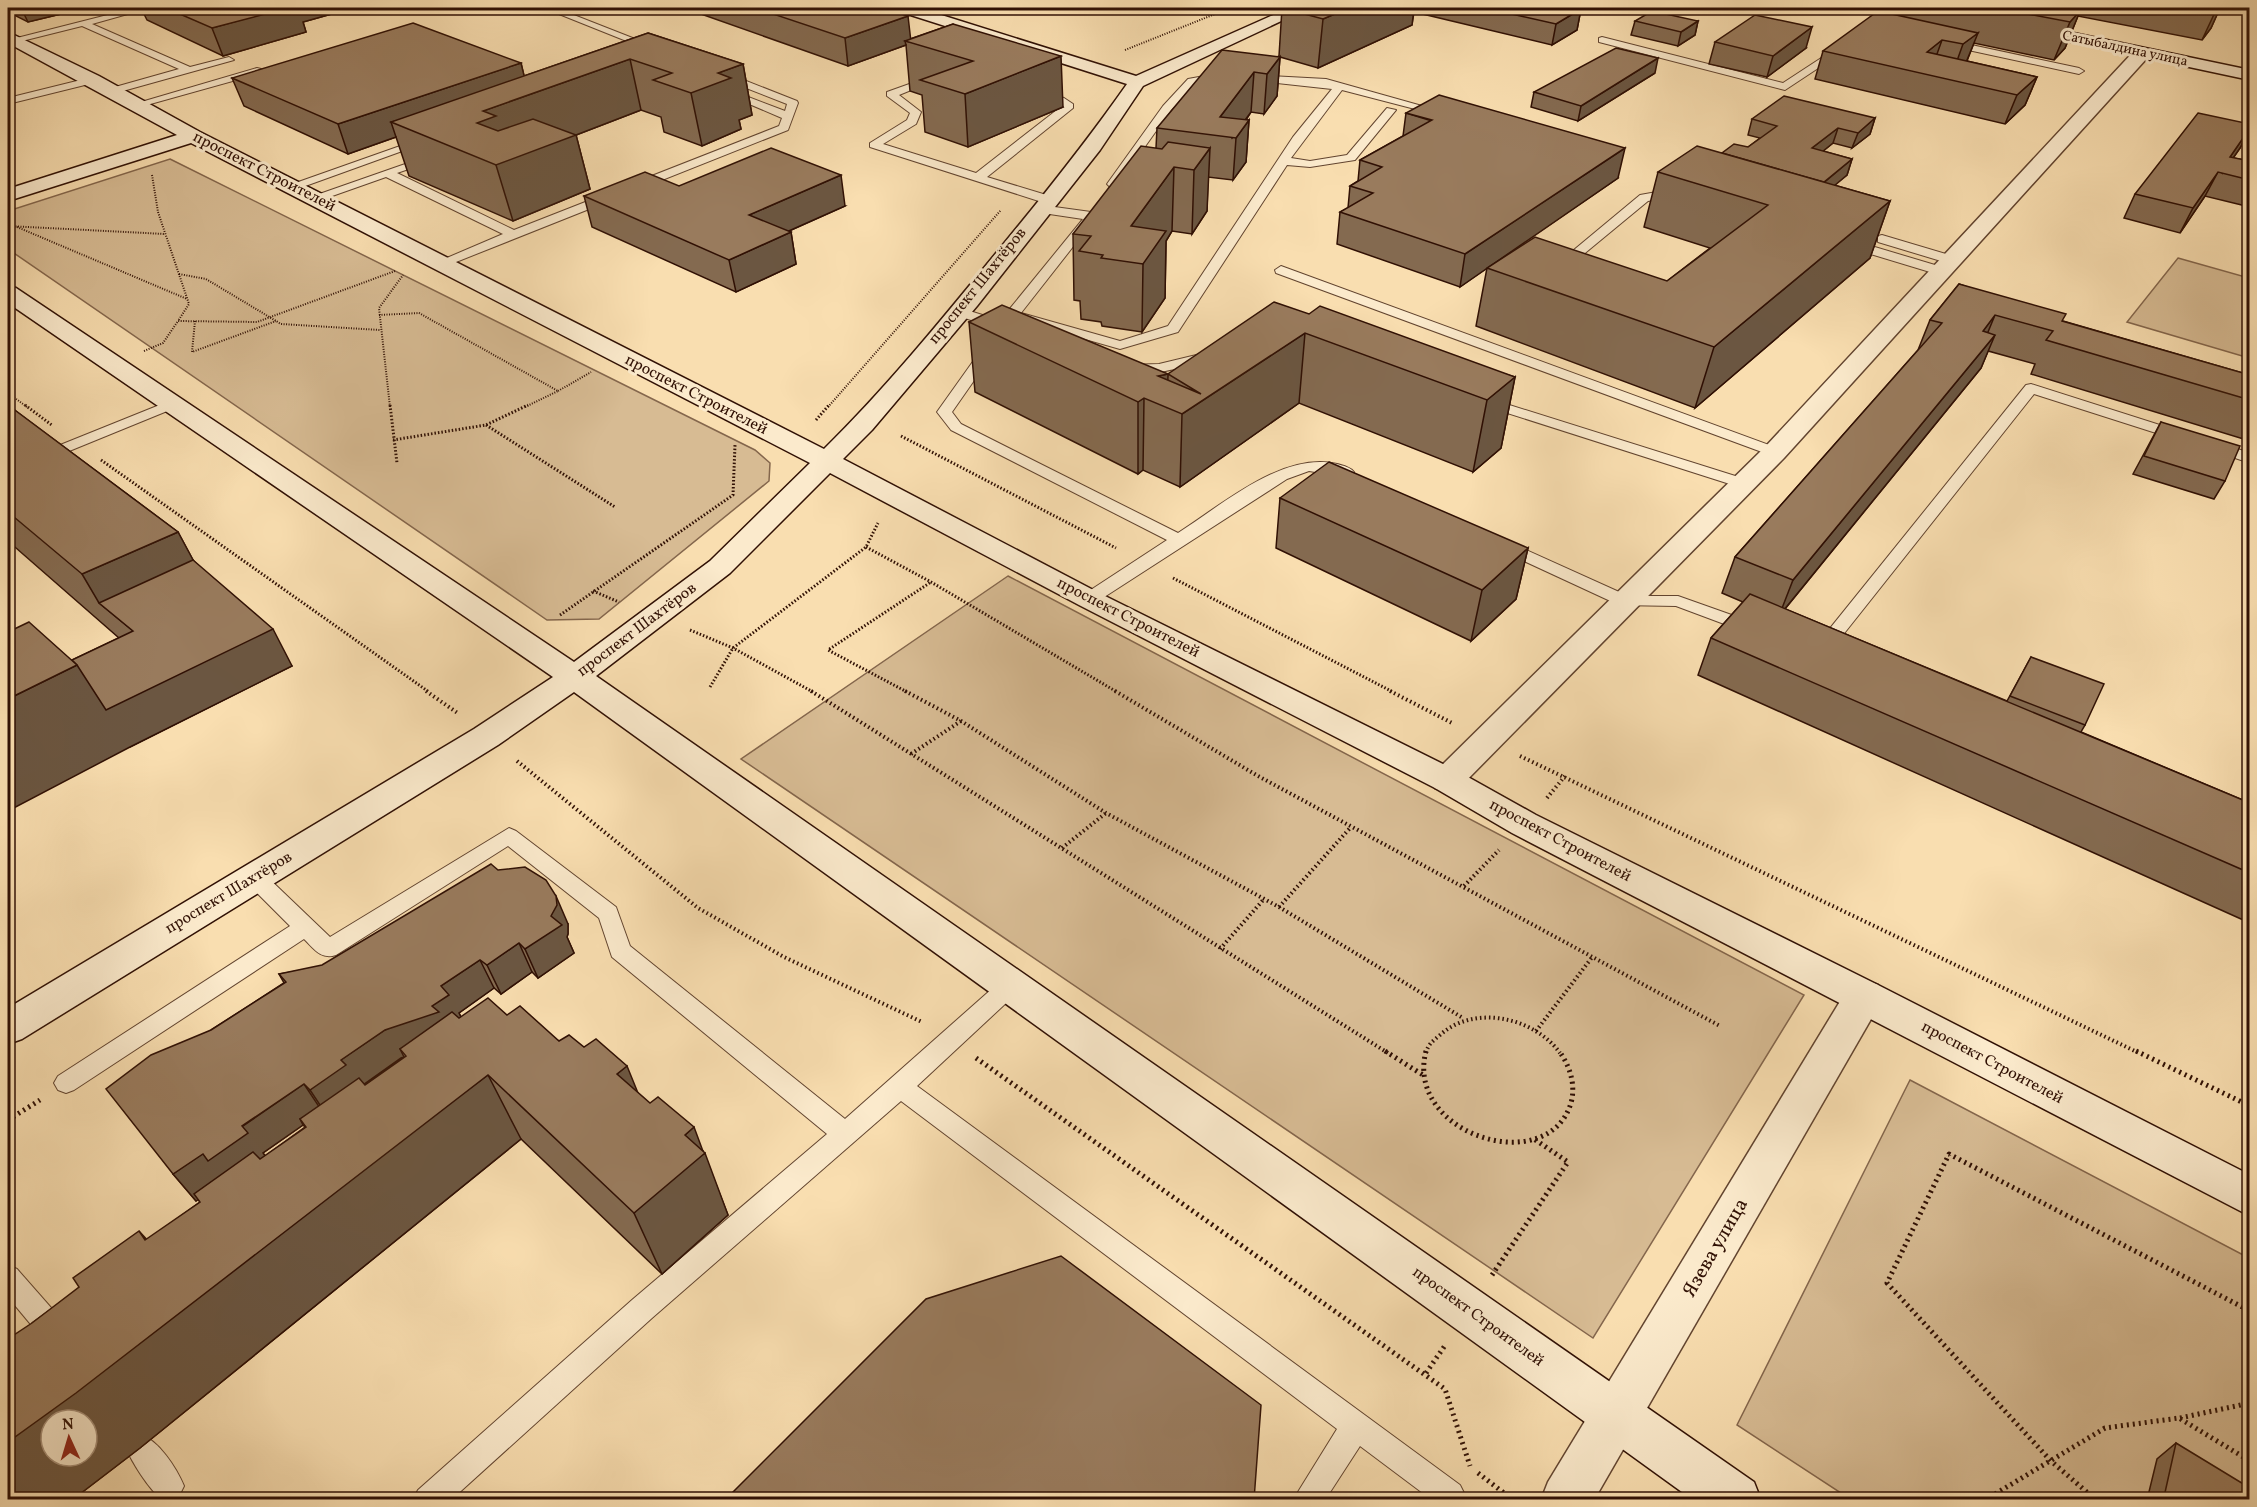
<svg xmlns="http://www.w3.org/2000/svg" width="2257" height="1507" font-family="Vollkorn,serif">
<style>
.green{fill:#d7bb93;stroke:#84664c;stroke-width:1.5}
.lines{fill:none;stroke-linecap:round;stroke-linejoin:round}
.lane-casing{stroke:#62442f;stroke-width:2}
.street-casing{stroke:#62442f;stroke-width:3}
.secondary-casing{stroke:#301004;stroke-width:3}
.path-far3{stroke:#301004;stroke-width:2;stroke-dasharray:1 1.5;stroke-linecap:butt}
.path-far2{stroke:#301004;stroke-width:3;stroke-dasharray:1.5 2;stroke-linecap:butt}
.path-far1{stroke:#301004;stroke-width:4;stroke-dasharray:1.5 3;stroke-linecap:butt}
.path{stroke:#301004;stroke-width:5;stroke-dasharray:2 4;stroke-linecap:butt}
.lane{fill:#fbeacc;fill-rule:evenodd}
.street{fill:#fbeacc;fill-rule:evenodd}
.secondary{fill:#fbeacc;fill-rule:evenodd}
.wall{fill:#846a50;stroke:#301004;stroke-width:1.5;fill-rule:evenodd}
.shaded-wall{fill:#6b5641;stroke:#301004;stroke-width:1.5;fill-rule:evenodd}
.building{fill:#997b5d;stroke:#301004;stroke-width:1.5}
.labels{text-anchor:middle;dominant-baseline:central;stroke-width:6;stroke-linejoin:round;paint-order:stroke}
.far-street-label{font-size:14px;fill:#301004;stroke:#fbeacc}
.street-label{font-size:16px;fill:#301004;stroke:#fbeacc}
.near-street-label{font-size:20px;fill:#301004;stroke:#fbeacc}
</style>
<rect width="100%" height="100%" fill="#f9deb0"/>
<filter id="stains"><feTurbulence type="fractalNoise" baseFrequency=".00333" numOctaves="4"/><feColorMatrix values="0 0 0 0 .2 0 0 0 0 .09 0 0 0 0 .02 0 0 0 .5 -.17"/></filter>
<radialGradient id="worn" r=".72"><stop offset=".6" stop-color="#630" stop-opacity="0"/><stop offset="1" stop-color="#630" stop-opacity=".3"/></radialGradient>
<g class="green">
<polygon points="170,159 755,450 770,463 769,481 599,619 547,620 8,249 8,211"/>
<polygon points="2178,258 2249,278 2249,358 2127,322"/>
<polygon points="1008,576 1804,995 1593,1338 741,759"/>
<polygon points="1910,1080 2249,1258 2249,1499 1850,1499 1737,1425"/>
</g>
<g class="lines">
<g class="lane-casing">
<g id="lane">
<polygon points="135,8 149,8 92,24 190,67 229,57 234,60 112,94 108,93 108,89 179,69 82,26 14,43 9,40"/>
<polygon points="544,8 556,8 658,48 649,50"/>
<polygon points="1898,8 1909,8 1874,31 1868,31 1868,27"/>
<polygon points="1602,37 1783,83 1835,49 1844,51 1785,90 1599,42 1599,38"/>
<polygon points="1948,40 2079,68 2084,71 2079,74 1945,45 1945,41"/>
<polygon points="257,68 261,69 261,73 136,108 131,105"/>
<polygon points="718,73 726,73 797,101 798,103 788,130 446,266 436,266 435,263 503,234 386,177 318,201 308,198 431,155 435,156 435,160 397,173 514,230 779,126 782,118 721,92 730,90 785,111 787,104 718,77"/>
<polygon points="1221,73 1225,74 1225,78 1195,84 1171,110 1117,186 1109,186 1107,184 1163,106 1188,79"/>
<polygon points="1254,75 1326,79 1447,113 1442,116 1342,90 1291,158 1310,161 1347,155 1387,108 1396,110 1355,160 1310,167 1287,165 1178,332 1120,349 1008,317 1008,311 1083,219 1036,212 1034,209 1040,205 1091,212 1097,216 1021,313 1120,341 1168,326 1293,137 1332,89 1250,80 1250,76"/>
<polygon points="93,77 98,80 97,82 8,104 8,98"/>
<polygon points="929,77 938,79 899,95 921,112 916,124 883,144 976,173 1062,106 1036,95 1036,91 1064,98 1073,104 1073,108 987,177 1053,197 1053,203 1045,203 870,147 870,143 907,120 910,113 887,96 887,92"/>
<polygon points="420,139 430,141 297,189 287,186"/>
<polygon points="1679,188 1683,189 1683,195 1648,201 1562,272 1552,272 1551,269 1640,195"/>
<polygon points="1882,235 1956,257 1957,260 1951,264 1878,242 1878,236"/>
<polygon points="1848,239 1945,268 1946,271 1940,275 1844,246 1844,240"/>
<polygon points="1281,266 1780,449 1783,452 1775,457 1770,455 1276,273 1275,270"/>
<polygon points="960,308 1008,323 1010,326 1003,330 955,315 953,312"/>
<path d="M989,345l7,4 -44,63 9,12 217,109c44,-28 105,-82 159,-69 7,2 13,3 17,8l-8,5 -37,-6 -22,8 -192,124h-12l-3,-4 3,-4 84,-55 -216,-110 -14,-18 47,-66z"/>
<path d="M1213,351l7,4 -2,3c-19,5 -84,25 -98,11l7,-4 32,-1z"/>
<polygon points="2031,384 2188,434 2191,437 2183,442 2178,440 2034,394 1827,655 1815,655 1812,651 1815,647 2026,385"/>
<polygon points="1484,397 1748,480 1750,483 1748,486 1736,486 1479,404 1477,401"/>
<polygon points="172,400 177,401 179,404 177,407 8,476 8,466"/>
<polygon points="2213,441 2250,453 2250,463 2208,449 2205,446"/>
<polygon points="1504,540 1628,596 1678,596 1757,624 1760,628 1751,634 1676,606 1619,605 1498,549 1496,545 1498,541"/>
<path d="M509,828l7,3 100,76 14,39 215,173 158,-140 8,-3 8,3 3,6 -3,6 -102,95 543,399 5,10 -2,5h-31l-72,-54 -35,54h-32l44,-71 -436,-328 -249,217 -201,182h-38l5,-10 214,-190 195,-166 -215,-177 -13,-39 -91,-72 -172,109c-15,5 -22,-6 -32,-16l-230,151 -8,3 -8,-3 -4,-7 4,-7 232,-150 -43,-43 -4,-6 4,-6 7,-2 7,2 69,66z"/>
<polygon points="8,1265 17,1269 68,1327 72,1336 68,1345 58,1349 48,1345 8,1297"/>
<path d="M140,1434c19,7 36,33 44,52l-5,10c-6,3 -12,5 -19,1 -11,-7 -29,-37 -34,-49l4,-10z"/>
</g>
</g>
<g class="street-casing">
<g id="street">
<polygon points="2142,48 2150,53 2148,57 1784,458 1459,788 1447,792 1435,788 1430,780 1435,772 1766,446 2136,49"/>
<polygon points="1864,980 1878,985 1883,996 1878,1007 1594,1500 1541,1500 1548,1482 1850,985"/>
</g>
</g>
<g class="secondary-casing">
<g id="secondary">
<path d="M896,8h23l217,68 153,-68h20l-166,78 -43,64 -123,156 -105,124 -29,29 256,134 360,179 77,43 342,170 372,190v41l-738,-383 -77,-45 -356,-183 -249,-132 -100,100 -134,103 1158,806 7,18h-68l-1119,-808 -76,53 -476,294 -14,5v-36l466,-279 79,-52 -545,-374v-17l8,2 558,374 136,-101 100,-98 -619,-320 -183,58v-12l169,-54 -169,-92v-11l91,44 101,56 624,317c60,-59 115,-126 168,-191 47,-57 93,-114 135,-174l-229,-73z"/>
<polygon points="2026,23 2250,70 2250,80 2020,31 2018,28 2020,25"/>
</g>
</g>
<g class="path-far3">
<polyline points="1125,50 1230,8"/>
<polyline points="152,175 158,212 189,304 178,321 257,322 395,271"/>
<polyline points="8,226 165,234"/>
<polyline points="17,227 187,299"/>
<polyline points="179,274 206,279 281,324 380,330"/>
<polyline points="379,315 419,313 558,391 525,407"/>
<polyline points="195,321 192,352 276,321"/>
<polyline points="144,351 163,343 178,321"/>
<polyline points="558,391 591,372"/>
<polyline points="8,393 27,407"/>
<polyline points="390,407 379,308 403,275"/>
<polyline points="828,407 1001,210"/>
</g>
<g class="path-far2">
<polyline points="25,405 53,426"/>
<polyline points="390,405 397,463"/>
<polyline points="816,420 829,405"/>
<polyline points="486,425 615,507"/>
<polyline points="901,436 1116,548"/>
<polyline points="393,440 486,425 528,405"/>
<polyline points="101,460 429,692"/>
<polyline points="866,547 931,582 1117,692"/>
<polyline points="1173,578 1393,692"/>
<polyline points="593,591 619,602"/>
<polyline points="560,615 733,495 735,445"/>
<polyline points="690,630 733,648 813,692"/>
<polyline points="710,687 733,648 866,547 878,523"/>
<polyline points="907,692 828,650 931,582"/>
</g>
<g class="path-far1">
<polyline points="426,691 459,714"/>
<polyline points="811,691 1388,1053"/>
<polyline points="905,691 961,721 1106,813 1279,907 1463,1018"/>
<polyline points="1115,691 1258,776 1720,1026"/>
<polyline points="1390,691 1454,724"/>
<polyline points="911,754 961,721"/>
<polyline points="1520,756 2139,1053"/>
<polyline points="517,761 698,908 784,957 922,1022"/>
<polyline points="1547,798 1565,776"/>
<polyline points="1062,848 1106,813"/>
<polyline points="1464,886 1499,850"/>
<polyline points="1279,907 1351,827"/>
<polyline points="1220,949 1264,899"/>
<polyline points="1536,1031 1593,956"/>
<path d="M1426,1053c2,-9 7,-12 14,-18 34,-31 94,-18 120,18"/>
</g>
<g class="path">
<polyline points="1385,1051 1423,1075"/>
<path d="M1426,1051c-22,84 122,128 145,52 5,-18 -1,-37 -12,-52"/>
<polyline points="2136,1051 2250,1106"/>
<polyline points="976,1058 1445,1389 1470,1466"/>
<polyline points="8,1120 40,1100"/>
<polyline points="1492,1275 1568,1162 1534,1139"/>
<polyline points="1426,1373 1446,1344"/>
<polyline points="2180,1418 2250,1403"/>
<polyline points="1478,1473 1513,1500"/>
<polyline points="1985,1500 2105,1428 2179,1418 2250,1461"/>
<polyline points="2096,1500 2051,1461 1887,1283 1949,1154 2250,1311"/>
</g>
<use href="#lane" class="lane"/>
<use href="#street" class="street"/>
<use href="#secondary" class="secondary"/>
</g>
<g class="wall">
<polygon points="12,8 86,8 28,22 16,16"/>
<polygon points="141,8 353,8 303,22 306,32 223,56 147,20"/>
<polygon points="684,8 882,8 910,39 953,24 1063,107 968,147 925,132 922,95 910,91 906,45 848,66"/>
<polygon points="1282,8 1573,8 1581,9 1577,30 1552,45 1414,12 1412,25 1318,68 1280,57 1277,96 1264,114 1251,112 1246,120 1249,120 1246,162 1233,180 1208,177 1207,211 1192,234 1172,231 1166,241 1165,298 1142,332 1102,326 1101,322 1081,319 1080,301 1074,300 1073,234 1156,148 1157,128 1279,56"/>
<polygon points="1694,8 1721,8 1714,12"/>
<polygon points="1901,8 2220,8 2211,28 2202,40 2078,16 2065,48 2054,60 1974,43 1967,61 2037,77 2025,105 2005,124 1815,79 1823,51 1899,16"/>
<polygon points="1635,21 1698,21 1695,35 1678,46 1631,35"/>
<polygon points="648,33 743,64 752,115 739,120 741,129 702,146 664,132 661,117 641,110 576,135 590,189 513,221 409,176 396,137 348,154 244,106 232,78 521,63 524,76"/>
<polygon points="1715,42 1806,48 1767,77 1709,64"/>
<polygon points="1655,73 1578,121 1531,107 1534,92"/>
<polygon points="1406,113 1618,178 1504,256 1667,281 1710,248 1644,227 1658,172 1722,153 1748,147 1760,138 1748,135 1752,119 1875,118 1870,134 1852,148 1833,143 1823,151 1852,159 1847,175 1834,185 1890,201 1870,258 1695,408 1476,326 1487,268 1460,287 1337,244 1340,212 1348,208 1350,186 1358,181 1360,160 1403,136"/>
<polygon points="2250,124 2250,130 2240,148 2233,158 2250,161 2250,207 2205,196 2180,233 2124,218 2135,194"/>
<polygon points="679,186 845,206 789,231 791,232 796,264 736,292 592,227 584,196"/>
<polygon points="1959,284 2063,321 2250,375 2250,441 2031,374 2035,364 1988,351 1981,368 1785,609 2007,701 2031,657 2085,725 2081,732 2250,803 2250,923 1698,675 1711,638 1743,602 1722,593 1735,557 1918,350 1930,320"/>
<polygon points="1309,314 1515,377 1501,448 1473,472 1299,403 1180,487 1143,470 1138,474 975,392 969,322 1168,374 1167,380 1168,374"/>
<polygon points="8,405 178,532 193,560 292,666 130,747 72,660 119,638 8,541"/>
<polygon points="2161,422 2225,481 2214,499 2133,474"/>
<polygon points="1280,498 1528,548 1516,599 1471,641 1276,548"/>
<path d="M568,924v10l-1,3 7,16 -36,25 -6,-6 -31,22 -7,-6 -35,25 2,4 46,-2 52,26 78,51 66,59 25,64 -66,59 -141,-135 -381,309 -68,52h-64l24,-177 168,-121 -2,-3 -2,2 -23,-27 38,-144 73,-47 -5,-9zM404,1057l-39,28 -1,-1 37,-26zM303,1125l2,2 -40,29 -2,-3z"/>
<polygon points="2176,1443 2250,1500 2147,1500 2157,1459"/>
</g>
<g class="shaded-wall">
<polygon points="21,8 86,8 28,22"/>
<polygon points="283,8 353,8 303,22 306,32 223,56 212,28"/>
<polygon points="1349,8 1414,8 1412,25 1318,68 1323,19"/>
<polygon points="1715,8 1721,8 1714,12"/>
<polygon points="2217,8 2220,8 2211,28 2202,40"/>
<polygon points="1581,9 1577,30 1552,45 1556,24"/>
<polygon points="2080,11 2065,48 2054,60 2070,22"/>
<polygon points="908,16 911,42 905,41 906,45 848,66 845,38"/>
<polygon points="1698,21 1695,35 1678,46 1681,32"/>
<polygon points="1812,27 1806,48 1767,77 1773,56"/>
<polygon points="1978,33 1967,60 1953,72 1963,44"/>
<polygon points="1942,40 1932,68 1927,52"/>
<polygon points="1061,56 1063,107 968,147 965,94"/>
<polygon points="1280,57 1277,96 1264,114 1267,74"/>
<polygon points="1658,58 1655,73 1578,121 1581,106"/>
<polygon points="630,59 641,110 576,135 590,189 513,221 496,165 477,123 483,111"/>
<polygon points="521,63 528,92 391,122 396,137 348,154 338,124"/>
<polygon points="743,64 752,115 739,120 741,129 702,146 691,93 718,73"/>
<polygon points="1254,72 1251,112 1232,138 1220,117"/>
<polygon points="2037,77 2025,105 2005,124 2017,95"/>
<polygon points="1875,118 1870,134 1852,148 1858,133"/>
<polygon points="1249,120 1246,162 1233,180 1236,138"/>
<polygon points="1838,128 1833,143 1807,164 1812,148"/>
<polygon points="2250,128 2240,148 2222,174 2230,157"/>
<polygon points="1210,148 1207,211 1192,234 1194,170"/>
<polygon points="1625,148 1618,178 1460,287 1465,254"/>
<polygon points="1852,159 1847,175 1815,202 1820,186"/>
<polygon points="1174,167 1172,231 1166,241 1165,298 1142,332 1143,264 1131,226"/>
<polygon points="2218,172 2205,196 2180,233 2193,208"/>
<polygon points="841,175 845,206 755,246 749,215"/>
<polygon points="1890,201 1870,258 1695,408 1714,347"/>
<polygon points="791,232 796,264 736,292 729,260"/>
<polygon points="1995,315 1981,349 1983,331"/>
<polygon points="1305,333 1299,403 1180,487 1182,414"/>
<polygon points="1995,335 1981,368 1779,616 1793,580"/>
<polygon points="1168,374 1167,408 1158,376"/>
<polygon points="1515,377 1501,448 1473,472 1487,400"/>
<polygon points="1144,398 1143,470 1138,474 1138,402"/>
<polygon points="178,532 213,597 133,631 99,603 82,574"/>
<polygon points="1528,548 1516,599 1471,641 1482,590"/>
<polygon points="273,629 292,666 130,747 8,811 8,699 77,665"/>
<polygon points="556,896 568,924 568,934 567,937 574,953 538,978 525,949 551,916"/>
<polygon points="519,943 532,972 501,994 487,965"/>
<polygon points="480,960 494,988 459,1013 464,1023 400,1049 404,1057 401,1058 360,1087 328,1117 310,1090 341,1060 385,1030 432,1006 441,986"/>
<polygon points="627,1066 653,1130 617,1074"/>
<path d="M488,1075l33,64 -381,309 -68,52h-64v-58l137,-202 -6,-9 56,61zM51,1420h36v36h-36z"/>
<polygon points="304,1084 322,1111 300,1119 303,1125 263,1153 269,1161 225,1181 196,1201 173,1174"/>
<polygon points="694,1127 704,1154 705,1153 728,1215 662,1274 634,1213 685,1135"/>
</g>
<g class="building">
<polygon points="166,8 288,8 212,28"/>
<polygon points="755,8 882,8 908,16 845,38"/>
<polygon points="1282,8 1349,8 1323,19"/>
<polygon points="1485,8 1573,8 1581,9 1556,24"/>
<polygon points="1996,8 2064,8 2080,11 2070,22"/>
<polygon points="1652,11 1698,21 1681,32 1635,21"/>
<polygon points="1878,11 1978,33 1963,44 1942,40 1927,52 2037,77 2017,95 1823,51"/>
<polygon points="1755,15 1812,27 1773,56 1715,42"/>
<polygon points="413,23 521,63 338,124 232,78"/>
<polygon points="953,24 1061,56 965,94 920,80 973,61 905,41"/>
<polygon points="648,33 743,64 718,73 731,78 691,93 653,80 672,73 630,59 483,111 496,116 477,123 498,131 533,119 576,135 496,165 391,122"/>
<polygon points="1616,48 1658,58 1581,106 1534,92"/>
<polygon points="1222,50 1280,57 1267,74 1254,72 1220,117 1249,120 1236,138 1157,128"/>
<polygon points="1439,95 1625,148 1465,254 1340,212 1373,193 1350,186 1382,167 1360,160 1432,120 1406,113"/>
<polygon points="1784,96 1875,118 1858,133 1838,128 1812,148 1852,159 1824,182 1722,153 1734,144 1748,147 1777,126 1752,119"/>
<polygon points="2198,113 2250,124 2250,128 2230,157 2250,161 2250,180 2218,172 2193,208 2135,194"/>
<polygon points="1168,142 1210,148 1194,170 1174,167 1131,226 1166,231 1143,264 1101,258 1103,255 1079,251 1091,236 1073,234 1141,146 1162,149"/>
<polygon points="1697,146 1890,201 1714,347 1487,268 1535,237 1667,281 1768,205 1658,172"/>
<polygon points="771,148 841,175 749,215 791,232 729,260 584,196 645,172 679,186"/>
<polygon points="1959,284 2066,314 2062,321 2250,375 2250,400 2046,340 2053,331 1995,315 1983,331 1995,335 1793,580 1735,557 1942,323 1930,320"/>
<polygon points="1274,302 1309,314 1320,306 1515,377 1487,400 1305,333 1182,414 1144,398 1138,402 969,322 1002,305 1168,374 1158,376 1201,394 1168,374"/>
<polygon points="8,405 178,532 82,574 8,512"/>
<polygon points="2161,422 2240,446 2225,481 2144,456"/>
<polygon points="1329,462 1528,548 1482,590 1280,498"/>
<polygon points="193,560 273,629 106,710 77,665 72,660 133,631 99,603"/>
<polygon points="1750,594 2250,803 2250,873 1711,638"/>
<polygon points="29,622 77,665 8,699 8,632"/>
<polygon points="2031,657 2104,684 2085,725 2010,696"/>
<polygon points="491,864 498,870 525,867 546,880 556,896 557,905 551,916 562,925 525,949 519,943 487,965 480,960 441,986 449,995 432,1006 439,1012 385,1030 341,1060 346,1065 310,1090 304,1084 242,1126 248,1133 208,1161 203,1154 173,1174 106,1089 151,1055 211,1030 286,982 279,974 322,965"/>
<polygon points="488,998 507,1015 520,1006 559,1041 569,1035 584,1047 596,1039 627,1066 617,1074 650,1103 658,1097 694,1127 685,1135 705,1153 634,1213 488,1075 76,1393 8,1442 8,1339 32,1323 79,1287 73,1278 139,1231 145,1240 200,1202 194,1194 253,1152 260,1159 306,1127 300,1119 359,1078 365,1085 406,1056 400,1049 452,1012 459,1018"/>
<polygon points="1061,1256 1261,1405 1254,1500 725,1500 926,1299"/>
<polygon points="2176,1443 2250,1488 2250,1500 2168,1500 2164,1497"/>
</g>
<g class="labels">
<g class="far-street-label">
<text transform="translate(2125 49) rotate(12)">Сатыбалдина улица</text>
</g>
<g class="street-label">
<text transform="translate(264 172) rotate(27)">проспект Строителей</text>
<text transform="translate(978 286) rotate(-51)">проспект Шахтёров</text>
<text transform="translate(696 395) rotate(27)">проспект Строителей</text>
<text transform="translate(1128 618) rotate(27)">проспект Строителей</text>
<text transform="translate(637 630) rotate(-37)">проспект Шахтёров</text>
<text transform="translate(1560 841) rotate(28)">проспект Строителей</text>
<text transform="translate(229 893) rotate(-31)">проспект Шахтёров</text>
<text transform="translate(1992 1063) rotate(28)">проспект Строителей</text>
<text transform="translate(1478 1317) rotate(36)">проспект Строителей</text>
</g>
<g class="near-street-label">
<text transform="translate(1716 1248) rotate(-60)">Язева улица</text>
</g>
</g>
<rect width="2257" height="1507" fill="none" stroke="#f9deb0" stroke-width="30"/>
<rect x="9" y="9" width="2239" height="1489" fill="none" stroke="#301004" stroke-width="3"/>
<rect x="15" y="15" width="2227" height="1477" fill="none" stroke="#301004" stroke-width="1.5"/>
<g transform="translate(69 1438) rotate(356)"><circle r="28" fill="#fbeacc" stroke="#aa937c" stroke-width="1.5"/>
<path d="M0-4.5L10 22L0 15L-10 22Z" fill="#8f2418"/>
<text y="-9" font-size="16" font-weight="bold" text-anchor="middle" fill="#301004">N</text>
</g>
<rect width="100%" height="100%" filter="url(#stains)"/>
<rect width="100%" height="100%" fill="url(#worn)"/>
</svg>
